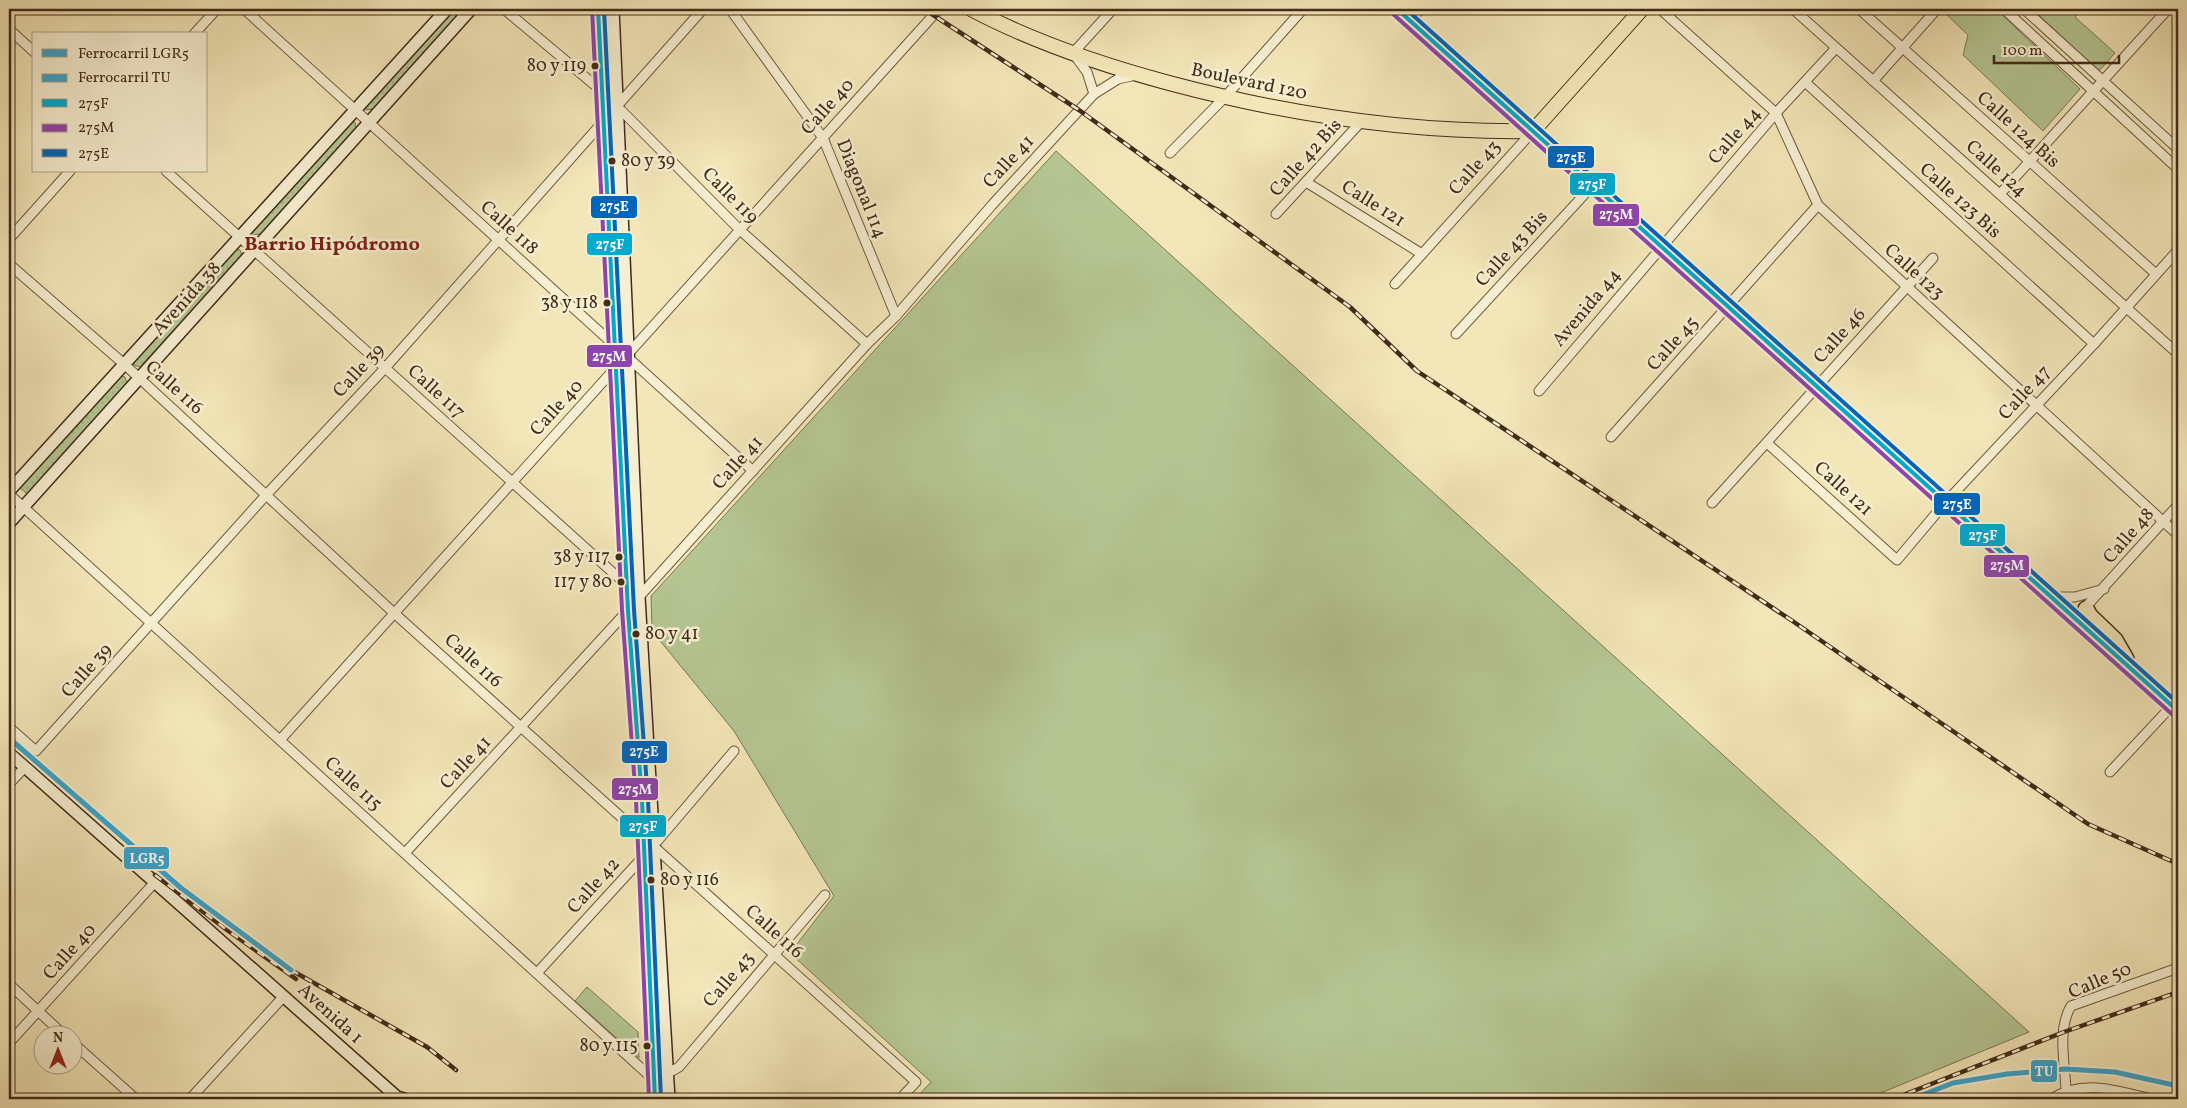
<svg xmlns="http://www.w3.org/2000/svg" width="2187" height="1108" font-family="Vollkorn,serif">
<style>
.grass{fill:url(#grass-dots);stroke:#7c7856}
.park{fill:#b5c693;stroke:#7c7856}
.lines{fill:none;stroke-linecap:round;stroke-linejoin:round}
.street-casing{stroke:#6e5a40;stroke-width:11}
.secondary-casing{stroke:#422b18;stroke-width:14}
.primary-casing{stroke:#422b18;stroke-width:16}
.highway-casing{stroke:#422b18;stroke-width:18}
.street{stroke:#f7efd1;stroke-width:9}
.secondary{stroke:#f7efd1;stroke-width:11}
.primary{stroke:#f3e6b8;stroke-width:14}
.highway{stroke:#f3e6b8;stroke-width:15}
.rail-casing{stroke:#422b18;stroke-width:4.5}
.rail{stroke:#f7efd1;stroke-width:2.5;stroke-dasharray:8;stroke-linecap:butt}
.bus-1-casing{stroke:#f7efd1;stroke-width:8}
.bus-2-casing{stroke:#f7efd1;stroke-width:8}
.bus-3-casing{stroke:#f7efd1;stroke-width:8}
.bus-1{stroke:#00a9ce;stroke-width:4}
.bus-2{stroke:#8e44ad;stroke-width:4}
.bus-3{stroke:#0065bd;stroke-width:4}
.rail-1-casing{stroke:#f7efd1;stroke-width:9}
.rail-2-casing{stroke:#f7efd1;stroke-width:9}
.rail-1{stroke:#39a5cd;stroke-width:5}
.rail-2{stroke:#39a5cd;stroke-width:5}
.bus-dot{fill:#422b18;stroke:#f7efd1;stroke-width:2}
.labels{text-anchor:middle;dominant-baseline:central;stroke-width:5;stroke-linejoin:round;paint-order:stroke}
.bus-label{font-size:18px;fill:#422b18;stroke:#f7efd1;text-anchor:end}
.street-label{font-size:19px;fill:#422b18;stroke:#f7efd1}
.neighbourhood-label{font-size:20px;font-weight:bold;fill:#7a1f14;stroke:#f7efd1}
.line-badge{stroke:#f7efd1;stroke-width:2}
.badge-label{font-size:14px;text-anchor:middle;font-weight:bold;fill:#fff}
</style>
<defs>
<pattern id="grass-dots" width="8" height="8" patternUnits="userSpaceOnUse" patternTransform="scale(1.25)"><rect width="8" height="8" fill="#b5c693"/><path d="M2 2h.1M6 6h.1" fill="none" stroke="#9daa7e" stroke-width="1.8" stroke-linecap="round"/></pattern>
</defs>
<rect width="100%" height="100%" fill="#f3e6b8"/>
<filter id="stains"><feTurbulence type="fractalNoise" baseFrequency=".004" numOctaves="4"/><feColorMatrix values="0 0 0 0 .2 0 0 0 0 .09 0 0 0 0 .02 0 0 0 .5 -.17"/></filter>
<radialGradient id="worn" r=".72"><stop offset=".6" stop-color="#630" stop-opacity="0"/><stop offset="1" stop-color="#630" stop-opacity=".3"/></radialGradient>
<g class="grass">
<polygon points="452,9 465,9 373,109 366,110 365,103"/>
<polygon points="348,122 355,122 356,128 260,234 253,235 252,227"/>
<polygon points="233,249 240,250 242,255 140,367 134,365 134,359"/>
<polygon points="119,375 125,377 127,383 27,494 19,487"/>
</g>
<g class="park">
<polygon points="1949,9 1996,9 2080,89 2043,131 1963,55 1968,35 1945,13"/>
<polygon points="2032,9 2082,9 2075,17 2115,53 2099,71"/>
<polygon points="1056,151 2029,1032 1866,1099 915,1099 931,1082 790,953 834,896 734,731 652,631 651,596"/>
<polygon points="587,987 638,1032 639,1058 575,1001"/>
</g>
<g class="lines">
<g class="street-casing">
<g id="street">
<polyline points="244,9 753,471"/>
<polyline points="504,9 603,92 740,230 867,344"/>
<polyline points="730,9 823,138 896,316"/>
<polyline points="1660,9 1776,113 1818,205 2178,535"/>
<polyline points="1793,9 2178,354"/>
<polyline points="1859,9 2156,274"/>
<polyline points="2004,9 2178,169"/>
<polyline points="2024,9 2178,149"/>
<polyline points="1410,20 1421,9"/>
<polyline points="9,29 34,52"/>
<polyline points="194,34 217,9"/>
<polyline points="1873,81 1937,9"/>
<polyline points="1805,82 2094,344"/>
<polyline points="1094,94 1087,72 1073,53 1113,9"/>
<polyline points="1170,153 1225,97 1303,9"/>
<polyline points="166,171 630,588"/>
<polyline points="1306,182 1422,254"/>
<polyline points="2000,194 2168,9"/>
<polyline points="1276,214 1360,123"/>
<polyline points="9,239 70,171"/>
<polyline points="9,264 124,364 394,613 916,1082 900,1099"/>
<polyline points="1395,284 1533,131"/>
<polyline points="1456,334 1593,185"/>
<polyline points="1539,391 1776,113 1836,48"/>
<polyline points="1611,437 1818,205"/>
<polyline points="1767,443 1897,560 1945,503 2094,344 2178,250"/>
<polyline points="9,494 675,1099"/>
<polyline points="1712,503 1933,258"/>
<polyline points="2053,597 2075,597 2104,589"/>
<polyline points="638,598 867,344 896,316 992,205 1094,94 1118,79 1136,75"/>
<polyline points="2083,610 2178,505"/>
<polyline points="9,727 36,751 267,494 385,368 703,9"/>
<polyline points="280,740 939,9"/>
<polyline points="2110,772 2178,699"/>
<polyline points="9,784 25,767"/>
<polyline points="405,853 630,608"/>
<polyline points="537,973 654,845 734,751"/>
<polyline points="9,984 65,1036"/>
<polyline points="72,1042 136,1099"/>
<polyline points="9,1043 155,882"/>
<polyline points="654,1081 679,1067 825,895"/>
<path d="M2066,1090c-1,-26 -9,-61 5,-84l107,-38"/>
<polyline points="190,1099 284,996"/>
<path d="M2051,1099c32,-20 65,-9 100,0"/>
</g>
</g>
<g class="secondary-casing">
<g id="secondary">
<polyline points="598,9 628,610 642,800 655,1099"/>
<polyline points="613,9 639,597 669,1099"/>
<polyline points="9,491 447,9"/>
<polyline points="9,523 471,9"/>
<polyline points="9,753 397,1097 404,1099"/>
</g>
</g>
<g class="primary-casing">
<path id="primary" d="M971,9c62,33 131,56 198,74 120,32 240,50 364,48l109,-122"/>
</g>
<g class="highway-casing">
<g id="highway">
<polyline points="1397,9 2178,711"/>
<polyline points="2086,609 2090,616 2115,640 2126,659"/>
</g>
</g>
<use href="#street" class="street"/>
<use href="#secondary" class="secondary"/>
<use href="#primary" class="primary"/>
<use href="#highway" class="highway"/>
<g class="rail-casing">
<g id="rail">
<polyline points="924,9 1079,110 1350,307 1417,371 1791,620 2088,824 2178,864"/>
<polyline points="155,875 227,930 296,979"/>
<polyline points="291,970 427,1047 456,1070"/>
<polyline points="1893,1099 2064,1032 2178,992"/>
</g>
</g>
<use href="#rail" class="rail"/>
<g class="bus-1-casing">
<g id="bus-1">
<polyline points="598,9 628,610 642,800 655,1099"/>
<polyline points="1397,9 2178,711"/>
</g>
</g>
<g class="bus-2-casing">
<g id="bus-2">
<polyline points="592,9 622,610 636,800 649,1099"/>
<polyline points="1393,14 2174,716"/>
</g>
</g>
<g class="bus-3-casing">
<g id="bus-3">
<polyline points="604,9 634,610 648,800 661,1099"/>
<polyline points="1406,9 2178,703"/>
</g>
</g>
<use href="#bus-1" class="bus-1"/>
<use href="#bus-2" class="bus-2"/>
<use href="#bus-3" class="bus-3"/>
<g class="rail-1-casing">
<polyline id="rail-1" points="9,738 181,888 291,970"/>
</g>
<g class="rail-2-casing">
<polyline id="rail-2" points="1912,1099 1953,1083 2007,1074 2065,1069 2115,1072 2178,1086"/>
</g>
<use href="#rail-1" class="rail-1"/>
<use href="#rail-2" class="rail-2"/>
</g>
<g class="bus-dot">
<circle cx="595" cy="66" r="4.5"/>
<circle cx="612" cy="161" r="4.5"/>
<circle cx="607" cy="303" r="4.5"/>
<circle cx="619" cy="557" r="4.5"/>
<circle cx="621" cy="582" r="4.5"/>
<circle cx="636" cy="634" r="4.5"/>
<circle cx="651" cy="880" r="4.5"/>
<circle cx="647" cy="1046" r="4.5"/>
</g>
<g class="labels">
<g class="bus-label">
<text x="586" y="66">80 y 119</text>
<text x="621" y="161" text-anchor="start">80 y 39</text>
<text x="598" y="303">38 y 118</text>
<text x="610" y="557">38 y 117</text>
<text x="612" y="582">117 y 80</text>
<text x="645" y="634" text-anchor="start">80 y 41</text>
<text x="660" y="880" text-anchor="start">80 y 116</text>
<text x="638" y="1046">80 y 115</text>
</g>
<g class="street-label">
<text transform="translate(1249 82) rotate(12)">Boulevard 120</text>
<text transform="translate(828 107) rotate(-48)">Calle 40</text>
<text transform="translate(2018 130) rotate(42)">Calle 124 Bis</text>
<text transform="translate(1735 136) rotate(-49)">Calle 44</text>
<text transform="translate(1306 158) rotate(-48)">Calle 42 Bis</text>
<text transform="translate(1009 162) rotate(-47)">Calle 41</text>
<text transform="translate(1475 168) rotate(-48)">Calle 43</text>
<text transform="translate(1996 169) rotate(42)">Calle 124</text>
<text transform="translate(861 189) rotate(68)">Diagonal 114</text>
<text transform="translate(730 196) rotate(45)">Calle 119</text>
<text transform="translate(1960 201) rotate(42)">Calle 123 Bis</text>
<text transform="translate(1373 204) rotate(32)">Calle 121</text>
<text transform="translate(509 228) rotate(42)">Calle 118</text>
<text transform="translate(1512 249) rotate(-47)">Calle 43 Bis</text>
<text transform="translate(1914 272) rotate(42)">Calle 123</text>
<text transform="translate(187 299) rotate(-48)">Avenida 38</text>
<text transform="translate(1587 308) rotate(-50)">Avenida 44</text>
<text transform="translate(1840 336) rotate(-48)">Calle 46</text>
<text transform="translate(1673 344) rotate(-48)">Calle 45</text>
<text transform="translate(359 371) rotate(-47)">Calle 39</text>
<text transform="translate(174 388) rotate(42)">Calle 116</text>
<text transform="translate(436 392) rotate(42)">Calle 117</text>
<text transform="translate(2025 393) rotate(-47)">Calle 47</text>
<text transform="translate(557 408) rotate(-48)">Calle 40</text>
<text transform="translate(738 463) rotate(-48)">Calle 41</text>
<text transform="translate(1843 489) rotate(42)">Calle 121</text>
<text transform="translate(2129 536) rotate(-49)">Calle 48</text>
<text transform="translate(473 661) rotate(42)">Calle 116</text>
<text transform="translate(87 671) rotate(-48)">Calle 39</text>
<text transform="translate(466 763) rotate(-47)">Calle 41</text>
<text transform="translate(353 784) rotate(42)">Calle 115</text>
<text transform="translate(594 886) rotate(-48)">Calle 42</text>
<text transform="translate(774 932) rotate(42)">Calle 116</text>
<text transform="translate(70 952) rotate(-48)">Calle 40</text>
<text transform="translate(729 980) rotate(-49)">Calle 43</text>
<text transform="translate(2100 981) rotate(-23)">Calle 50</text>
<text transform="translate(330 1014) rotate(42)">Avenida 1</text>
</g>
<g class="neighbourhood-label">
<text x="332" y="245">Barrio Hipódromo</text>
</g>
</g>
<g class="line-badge">
<rect x="1547" y="145" width="48" height="24" rx="5" fill="#0065bd"/>
<rect x="1569" y="172" width="47" height="24" rx="5" fill="#00a9ce"/>
<rect x="590" y="195" width="48" height="24" rx="5" fill="#0065bd"/>
<rect x="1592" y="203" width="48" height="24" rx="5" fill="#8e44ad"/>
<rect x="586" y="232" width="47" height="24" rx="5" fill="#00a9ce"/>
<rect x="586" y="344" width="47" height="24" rx="5" fill="#8e44ad"/>
<rect x="1933" y="492" width="48" height="24" rx="5" fill="#0065bd"/>
<rect x="1959" y="523" width="47" height="24" rx="5" fill="#00a9ce"/>
<rect x="1983" y="554" width="47" height="24" rx="5" fill="#8e44ad"/>
<rect x="621" y="740" width="47" height="24" rx="5" fill="#0065bd"/>
<rect x="611" y="777" width="48" height="24" rx="5" fill="#8e44ad"/>
<rect x="619" y="814" width="48" height="24" rx="5" fill="#00a9ce"/>
<rect x="123" y="846" width="47" height="24" rx="5" fill="#39a5cd"/>
<rect x="2030" y="1059" width="28" height="24" rx="5" fill="#39a5cd"/>
</g>
<g class="badge-label">
<text x="1571" y="162">275E</text>
<text x="1592" y="189">275F</text>
<text x="614" y="211">275E</text>
<text x="1616" y="219">275M</text>
<text x="610" y="249">275F</text>
<text x="609" y="361">275M</text>
<text x="1957" y="509">275E</text>
<text x="1983" y="540">275F</text>
<text x="2007" y="570">275M</text>
<text x="644" y="756">275E</text>
<text x="635" y="794">275M</text>
<text x="643" y="831">275F</text>
<text x="147" y="863">LGR5</text>
<text x="2044" y="1076">TU</text>
</g>
<rect width="2187" height="1108" fill="none" stroke="#f3e6b8" stroke-width="30"/>
<rect x="10" y="10" width="2167" height="1088" fill="none" stroke="#422b18" stroke-width="2.5"/>
<rect x="15" y="15" width="2157" height="1078" fill="none" stroke="#422b18"/>
<rect x="32" y="32" width="175" height="140" fill="#f7efd1" stroke="#afa187"/>
<rect x="42" y="49" width="25" height="8" fill="#39a5cd" stroke="#afa187"/>
<text x="78" y="58" font-size="15" fill="#422b18">Ferrocarril LGR5</text>
<rect x="42" y="74" width="25" height="8" fill="#39a5cd" stroke="#afa187"/>
<text x="78" y="82" font-size="15" fill="#422b18">Ferrocarril TU</text>
<rect x="42" y="99" width="25" height="8" fill="#00a9ce" stroke="#afa187"/>
<text x="78" y="108" font-size="15" fill="#422b18">275F</text>
<rect x="42" y="124" width="25" height="8" fill="#8e44ad" stroke="#afa187"/>
<text x="78" y="132" font-size="15" fill="#422b18">275M</text>
<rect x="42" y="149" width="25" height="8" fill="#0065bd" stroke="#afa187"/>
<text x="78" y="158" font-size="15" fill="#422b18">275E</text>
<g transform="translate(58 1050)"><circle r="24" fill="#f7efd1" stroke="#afa187"/>
<path d="M0-4L9 19L0 12L-9 19Z" fill="#8f2418"/>
<text y="-8" font-size="14" font-weight="bold" text-anchor="middle" fill="#422b18">N</text>
</g>
<path d="M1994 55v8h125v-8" fill="none" stroke="#422b18" stroke-width="2.5"/>
<text x="2002" y="55" font-size="15" fill="#422b18" stroke="#f7efd1" stroke-width="4" paint-order="stroke">100 m</text>
<rect width="100%" height="100%" filter="url(#stains)"/>
<rect width="100%" height="100%" fill="url(#worn)"/>
</svg>
